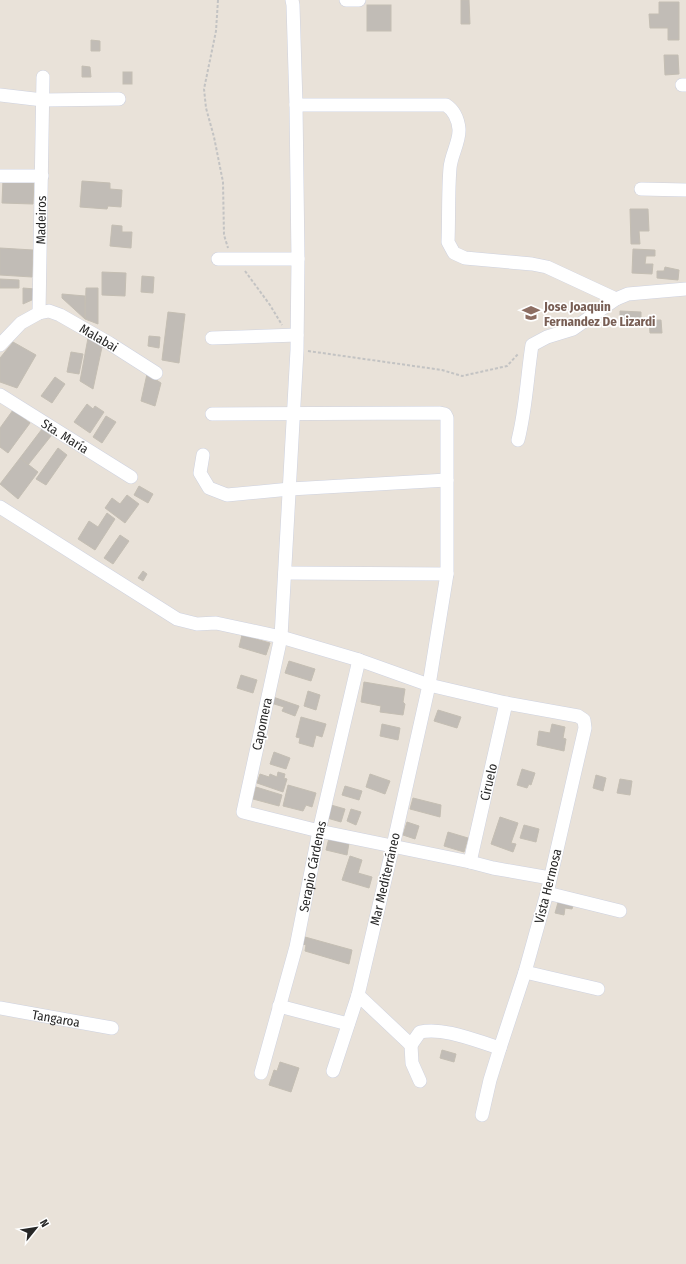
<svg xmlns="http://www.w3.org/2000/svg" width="686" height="1264" font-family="'Fira Sans Condensed',sans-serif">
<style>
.building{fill:#c1bcb6;stroke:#c4beb3}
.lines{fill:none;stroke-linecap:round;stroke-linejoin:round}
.minor-casing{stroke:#ced2e0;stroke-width:14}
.path{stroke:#c3c3c3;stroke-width:2;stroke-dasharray:3 2;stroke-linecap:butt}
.minor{stroke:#fff;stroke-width:13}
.labels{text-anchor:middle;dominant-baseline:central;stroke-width:3.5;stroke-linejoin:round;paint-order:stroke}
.street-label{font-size:13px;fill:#272727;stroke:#fff}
.education-label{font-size:13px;font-weight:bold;fill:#785e54;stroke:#fff;text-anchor:start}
</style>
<rect width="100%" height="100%" fill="#e9e2d9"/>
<g class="building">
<polygon points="461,0 469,0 470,24 461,24"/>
<polygon points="659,2 679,2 679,40 668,40 668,28 650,28 649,14 659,14"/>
<rect x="367" y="5" width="24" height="26"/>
<polygon points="91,40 100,41 100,51 91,51"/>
<polygon points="664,55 678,55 679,74 665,75"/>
<polygon points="82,66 90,67 91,77 82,77"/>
<rect x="123" y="72" width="9" height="12"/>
<polygon points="3,179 34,180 33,204 2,203"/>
<polygon points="82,181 110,183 110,189 122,190 121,207 108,206 107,209 80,207"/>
<polygon points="630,209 648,209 649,231 639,231 640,244 631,244"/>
<polygon points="112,225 122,226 122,232 132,232 131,248 110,246"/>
<polygon points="0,248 33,250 32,277 0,275"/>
<polygon points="633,249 655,250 655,256 646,256 645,264 653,264 652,274 632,273"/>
<polygon points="665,267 679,270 678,280 657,278 657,271 664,271"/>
<polygon points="102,272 126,273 125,296 102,295"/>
<polygon points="142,276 154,277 153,293 141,292"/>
<polygon points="0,279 19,280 19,288 0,288"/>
<polygon points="23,288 35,289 34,299 23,304"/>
<polygon points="86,288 98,288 98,324 85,319"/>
<polygon points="62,294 85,296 85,319 62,298"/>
<polygon points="620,311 641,312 641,320 620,320"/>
<polygon points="168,312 185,314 179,363 162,360"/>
<polygon points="649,320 661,320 662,333 650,333"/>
<polygon points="149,336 160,337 159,348 148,346"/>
<polygon points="88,338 102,347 93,389 80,381"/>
<polygon points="13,342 36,355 17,388 0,382 0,358"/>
<polygon points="71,352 83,354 79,374 67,372"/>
<polygon points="147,374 161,383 155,406 141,401"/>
<polygon points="55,377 65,384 52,403 41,396"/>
<polygon points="87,404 93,409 95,406 104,412 90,433 74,422"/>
<polygon points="13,410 30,423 8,453 0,447 0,428"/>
<polygon points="106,416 116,422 102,443 93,437"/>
<polygon points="42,429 51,436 28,465 20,458"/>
<polygon points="58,448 67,455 46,485 36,479"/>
<polygon points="20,458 38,472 18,499 0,484"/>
<polygon points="139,486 153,494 148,503 134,495"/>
<polygon points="127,495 139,504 125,523 105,508 112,498 120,504"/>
<polygon points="107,513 115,519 95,550 78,539 89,521 98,527"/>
<polygon points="120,535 129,541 113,564 104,558"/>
<polygon points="143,571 147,574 143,581 138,578"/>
<polygon points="242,635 270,643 266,655 239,647"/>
<polygon points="289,661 315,669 311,681 285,673"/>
<polygon points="241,675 257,680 253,693 237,688"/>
<polygon points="364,682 405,689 403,702 405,704 403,715 380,712 381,706 361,702"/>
<polygon points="308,691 320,695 316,710 304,706"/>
<polygon points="273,697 299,706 295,716 282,711 284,707 271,703"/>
<polygon points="438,710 461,717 457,728 434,721"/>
<polygon points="301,717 326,724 322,737 316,735 313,747 299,743 300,738 296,737"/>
<polygon points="382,724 400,728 398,740 380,736"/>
<polygon points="552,724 565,727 563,738 566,739 564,751 537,745 539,731 550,733"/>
<polygon points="274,752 290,758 286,769 270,764"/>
<polygon points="522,769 535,773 531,785 529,784 527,788 517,785"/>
<polygon points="278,772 285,774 284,778 287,779 283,792 257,783 260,774 269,777 270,774 277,777"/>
<polygon points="370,774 390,781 385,794 366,787"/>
<polygon points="596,775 606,778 603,791 593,788"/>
<polygon points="620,779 632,781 630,795 617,793"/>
<polygon points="288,785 316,793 312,807 306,805 303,811 283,806"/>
<polygon points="345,786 362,791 359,800 342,795"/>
<polygon points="256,787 282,795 279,806 253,799"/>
<polygon points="413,798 441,805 440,817 410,809"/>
<polygon points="331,805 345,809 341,822 327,818"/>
<polygon points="351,809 361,812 356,825 347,821"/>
<polygon points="500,817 518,823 511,843 516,844 513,852 491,844"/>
<polygon points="407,822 419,826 415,839 403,835"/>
<polygon points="524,825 539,829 536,842 520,838"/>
<polygon points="448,832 468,838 464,852 444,846"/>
<polygon points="329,838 349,843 347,855 326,850"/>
<polygon points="350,856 362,860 358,873 372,877 369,888 342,880"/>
<polygon points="559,899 574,902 572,909 565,908 564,915 555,913"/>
<polygon points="305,937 352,950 349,964 305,951 306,945 303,944"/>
<polygon points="442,1050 456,1054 454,1062 440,1058"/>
<polygon points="280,1062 299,1068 291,1092 269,1085 274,1070 277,1071"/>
</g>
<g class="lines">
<g class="minor-casing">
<g id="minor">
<polyline points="292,0 293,5 296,105 298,259 297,350 281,637 243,812 319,831 470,862 493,868 550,878"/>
<polyline points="346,0 359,0"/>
<polyline points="682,85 686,85"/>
<polyline points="0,95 43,100 119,99"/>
<path d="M296,105h150c9,6 12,14 13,24 1,12 -8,26 -9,39 -2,24 -1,50 -2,74l6,11 11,5 67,6 15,3 69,32"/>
<polyline points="0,176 42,176"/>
<polyline points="641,189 686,190"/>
<polyline points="218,259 298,259"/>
<path id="s1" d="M39,313l10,-2 11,4 49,28 47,30"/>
<polyline points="212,338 297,335"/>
<path id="s2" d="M0,345l21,-22 18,-10 4,-236"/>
<path id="s3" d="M0,395l131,82"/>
<polyline points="212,414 440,413 445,414 447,418 447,574 429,685 393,846 358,995 333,1071"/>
<path d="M518,440c8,-31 9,-63 14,-95l15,-8 26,-8 43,-30 12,-5 58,-5"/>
<polyline points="203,455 200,473 209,488 227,495 290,489 447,480"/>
<polyline points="0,507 177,619 197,624 216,623 281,637 359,660 429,685 506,703 578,716 584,720 585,728 547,893 525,972 500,1048"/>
<polyline points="285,573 447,574"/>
<path id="s4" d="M470,862l36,-159"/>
<polyline points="547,893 620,911"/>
<polyline points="525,972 598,989"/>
<path d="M358,995l53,50 9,-13c25,-5 56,9 80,16l-10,32 -8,35"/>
<polyline points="279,1006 348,1024"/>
<path id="s5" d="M0,1008l112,20"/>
<polyline points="411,1045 412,1063 420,1081"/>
<path id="s6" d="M261,1073l35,-126 23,-116 40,-171"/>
</g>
</g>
<g class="path">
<polyline points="218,0 216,31 204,89 206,108 214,137 223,182 224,235 228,248"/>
<polyline points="245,271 270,305 282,325"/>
<polyline points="308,351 442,370 462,376 507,366 519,353"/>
</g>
<use href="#minor" class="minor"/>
</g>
<defs>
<g id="university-bare" transform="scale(1.38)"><path d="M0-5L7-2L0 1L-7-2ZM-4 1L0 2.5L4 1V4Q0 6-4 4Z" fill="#8d6e63" stroke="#fff" stroke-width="2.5" paint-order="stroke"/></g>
</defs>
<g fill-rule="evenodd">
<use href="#university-bare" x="531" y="313"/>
</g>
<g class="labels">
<g class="street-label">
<text stroke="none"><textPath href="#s2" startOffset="144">Madeiros</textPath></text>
<text stroke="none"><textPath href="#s1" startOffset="67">Malabai</textPath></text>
<text stroke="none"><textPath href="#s3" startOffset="77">Sta. María</textPath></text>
<text transform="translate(262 724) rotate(-78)">Capomera</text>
<text stroke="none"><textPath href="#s4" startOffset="82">Ciruelo</textPath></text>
<text stroke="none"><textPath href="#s6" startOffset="213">Serapio Cárdenas</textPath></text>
<text transform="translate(385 879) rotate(-77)">Mar Mediterráneo</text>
<text transform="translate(548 886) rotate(-76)">Vista Hermosa</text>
<text stroke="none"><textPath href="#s5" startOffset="57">Tangaroa</textPath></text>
</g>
<g class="education-label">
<text x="544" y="306">Jose Joaquin<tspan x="544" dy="15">Fernandez De Lizardi</tspan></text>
</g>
</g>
<g transform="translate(36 1228) rotate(60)" stroke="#ffffff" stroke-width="3" paint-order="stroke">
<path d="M0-3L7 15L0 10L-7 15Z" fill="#272727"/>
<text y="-6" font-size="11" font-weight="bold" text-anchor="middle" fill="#272727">N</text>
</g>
</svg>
